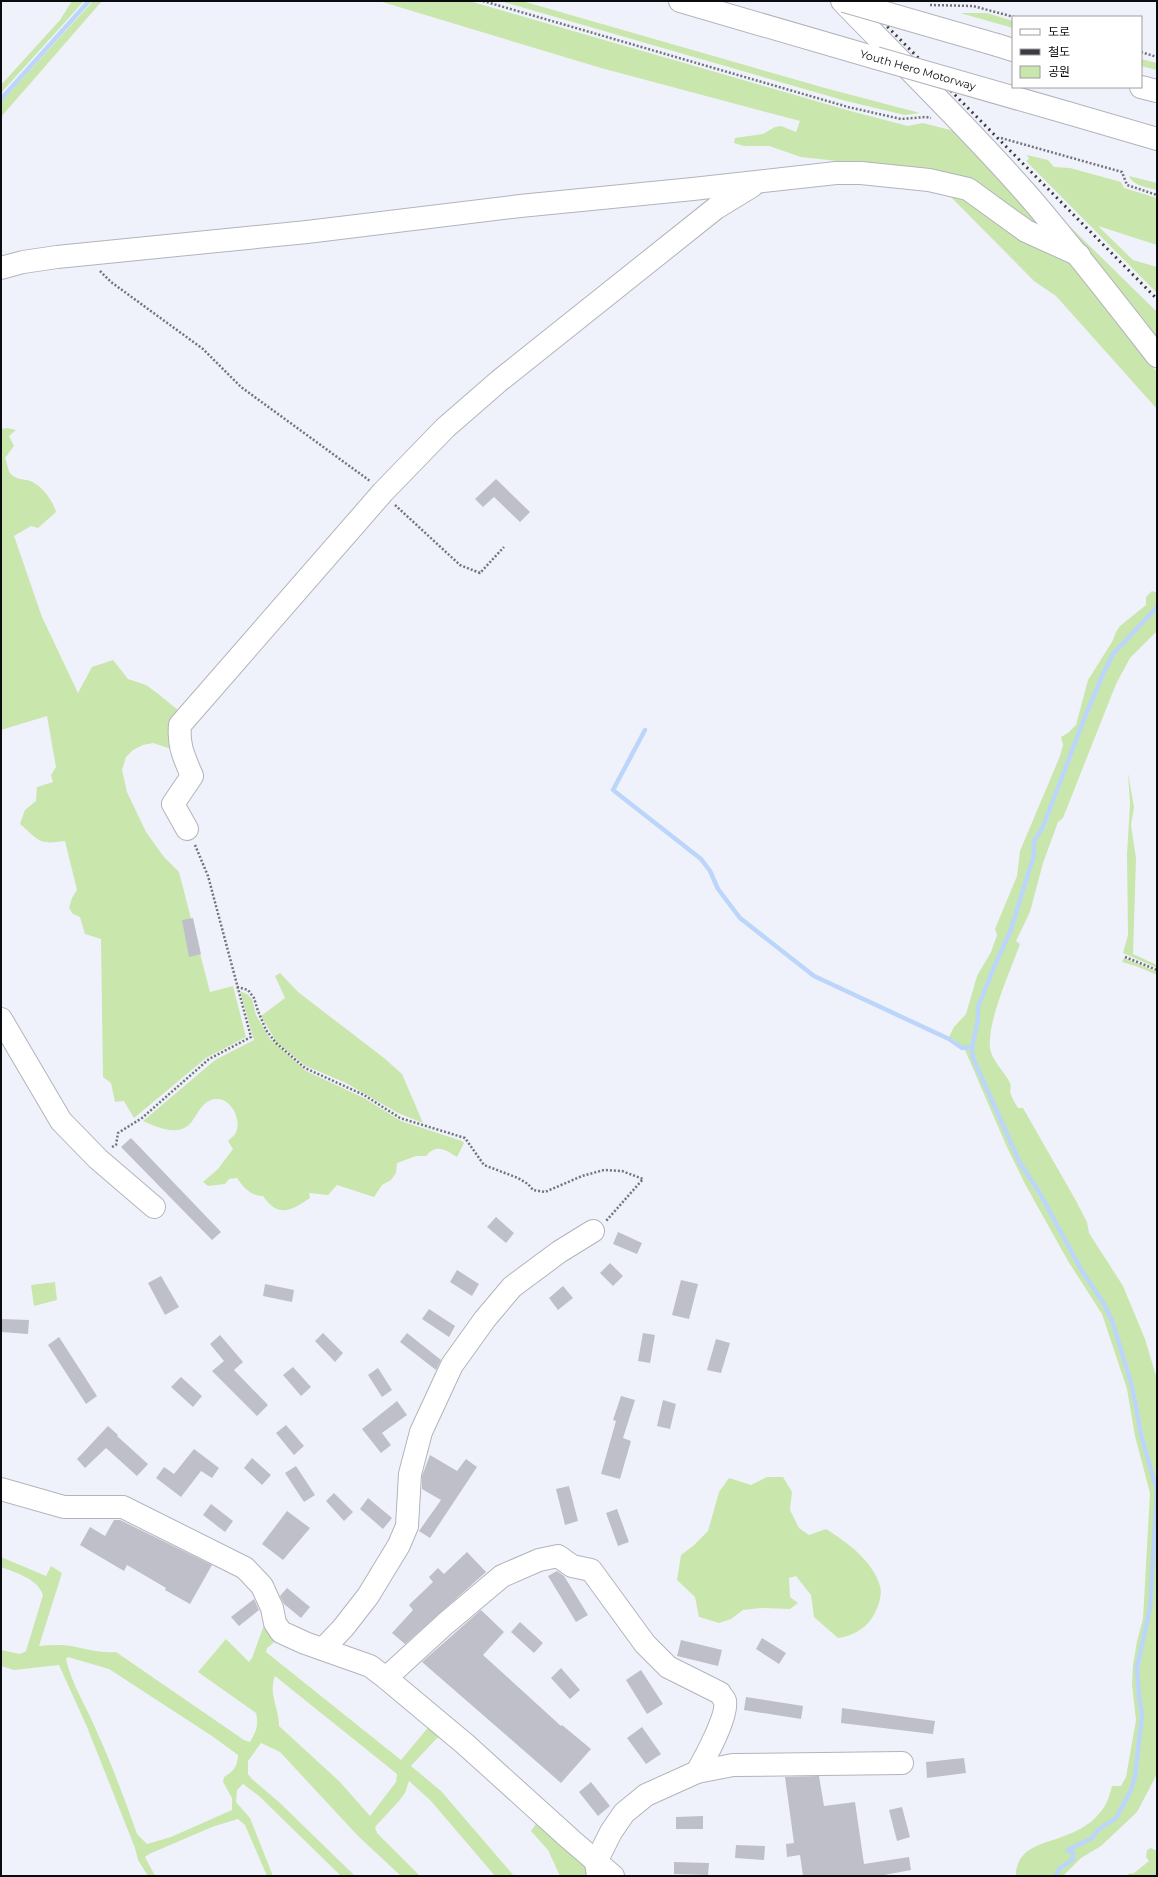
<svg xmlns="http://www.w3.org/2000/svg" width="1158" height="1877" font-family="Montserrat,'Noto Sans KR',sans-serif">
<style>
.green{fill:#c9e6ac;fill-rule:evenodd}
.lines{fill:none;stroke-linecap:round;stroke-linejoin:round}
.stream{stroke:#bcd5fb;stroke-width:4.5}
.building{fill:#bebfc8}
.minor-casing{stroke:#b2b4bc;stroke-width:24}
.major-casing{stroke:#b2b4bc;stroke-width:24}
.highway-casing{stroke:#b2b4bc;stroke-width:24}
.path{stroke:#72747a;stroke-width:2.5;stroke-dasharray:2 2;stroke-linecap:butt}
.minor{stroke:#fff;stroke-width:22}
.major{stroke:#fff;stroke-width:22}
.highway{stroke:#fff;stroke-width:22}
.rail{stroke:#3b3c41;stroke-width:3;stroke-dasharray:2 4;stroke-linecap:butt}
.highway-bridge-casing{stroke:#b2b4bc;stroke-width:24;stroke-linecap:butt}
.highway-bridge{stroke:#fff;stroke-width:22}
.labels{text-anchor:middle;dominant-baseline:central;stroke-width:3;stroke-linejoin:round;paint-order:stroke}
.street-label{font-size:11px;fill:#0b0c0f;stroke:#fff}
</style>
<rect width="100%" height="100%" fill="#f0f2fb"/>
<g class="green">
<polygon points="72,1 84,1 1,93 1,85 60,20"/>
<polygon points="93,1 102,1 1,117 1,102"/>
<polygon points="379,1 469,1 854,112 908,126 923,123 958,132 1044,231 995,201 838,167 837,161 801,157 769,146 744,146 734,143 735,138 763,134 775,127 781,126 796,132 800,121 601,68"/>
<polygon points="500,1 522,1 825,88 920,113 905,115 846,101"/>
<polygon points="960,13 987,13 1013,21 1013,28"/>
<polygon points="1141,59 1157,63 1157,70 1141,66"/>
<polygon points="1027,155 1048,160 1054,167 1070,168 1121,182 1124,188 1157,198 1157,245 1098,226 1133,260 1157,267 1157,293 1026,161 1029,159"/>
<path d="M1129,176l28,7v7c-10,-3 -24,-4 -28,-14z"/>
<polygon points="941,187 963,192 1066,259 1157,372 1157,409 1056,296 1034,281"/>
<polygon points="1049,206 1157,312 1157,340"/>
<path d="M7,428l9,2 -7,6 5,10 -9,12c2,4 3,12 5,15 5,6 11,6 17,7 13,3 26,20 29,32l-18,16 -7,-2 -17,10 28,81 36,76 14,-26 21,-7 15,19 18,6 11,8 27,22 -7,36 -24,-8 -10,2 -10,5 -7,7 -4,13 5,22 19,40 18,25 15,15 31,120 23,-6 13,51 -40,21 -72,60 -10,-17 -9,1 -4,-19 -8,-6 -2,-138 -16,-5 -5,-17 -7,-3 -4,-6 3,-10 5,-8 -12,-49c-27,4 -25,0 -45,-17l5,-14 11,-9 1,-14 16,-5 -2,-7 5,-8 -9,-51 -46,14v-301z"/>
<polygon points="1152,591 1157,593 1157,605 1112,654 1083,719 1042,827 1032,841 1033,855 1009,932 981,994 977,1007 977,1020 971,1046 962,1046 949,1037 954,1027 966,1014 977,976 991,952 997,935 995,929 1017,876 1020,851 1060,756 1063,745 1061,737 1068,733 1076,725 1088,680 1112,642 1116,632 1120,626 1146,605 1146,597"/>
<path d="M1157,609v22l-27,27 -14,26 -53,134 -5,4 -15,41 -13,49 -14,29 4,3c-9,26 -33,77 -30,104 2,13 14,23 20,35 2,3 -1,8 1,11 1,5 5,10 7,14h5l52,91 12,23 2,11 34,53 22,53 12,40v106l-14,-52 -9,-47 -19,-63 -10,-20 -22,-33 -43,-78 -19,-30 -46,-104 -2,-11 7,-27v-13l15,-40 16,-34 24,-77v-14l10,-14 40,-109 29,-64z"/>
<polygon points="1128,773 1134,807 1131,825 1136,858 1133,954 1157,965 1157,968 1123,953 1128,935 1127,854 1130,804"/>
<polygon points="1124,958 1157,972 1157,975 1136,966 1122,962"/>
<polygon points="280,973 298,992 384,1058 402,1074 423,1123 398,1113 346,1083 306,1066 277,1043 261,1016 285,998 275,976"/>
<path d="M240,991l7,3 5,5 4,16 14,24 36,32 58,27 37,23 61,20 2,2 -7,14c-11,-7 -21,-14 -31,-1h-10l-19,7 -1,10 -5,7 -9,5 -8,12 -37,-12 -9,10 -19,-2 1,5c-19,13 -32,20 -47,-2 -12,0 -19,-8 -26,-18l-8,1 -4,5 -17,2 -5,-4 15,-13 15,-20 -5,-8c2,-3 7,-5 8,-9 6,-12 -5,-35 -21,-33 -18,3 -18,25 -33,30 -13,4 -28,-3 -39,-8l72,-61 39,-20z"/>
<path d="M971,1049l1,9 47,106 18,29 44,79 22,32 9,20 19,62 9,48 16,57 -7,117 -13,60 1,29 3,18 -6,62 -4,12 -15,28 -18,12 -6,8 -25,13 6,4v4l-14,10 -4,8h-37c-2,-4 -1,-5 0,-9 6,-23 33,-24 52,-33 10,-4 21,-10 28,-18 9,-9 12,-18 15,-30h9l5,-9 10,-57 -4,-35 1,-20 4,-24 6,-22 7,-126 -15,-57 -8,-47 -25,-75 -34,-53 -43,-77 -19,-39 -41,-95z"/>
<polygon points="55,1282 57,1300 34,1306 31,1285"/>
<path d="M767,1477h16l9,15 -2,18 9,18 10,7 17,-6c21,13 47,32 54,57 3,10 -3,24 -8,32 -7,11 -22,19 -34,20l-24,-21 -3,-22 -15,-19 -7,2 1,19 8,6 -8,6 -29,-1 -18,2 -12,9 -12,4 -20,-6 -4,-20 -18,-17 4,-25 12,-9 15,-15 11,-39 10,-14 22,7z"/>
<polygon points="1157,1508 1157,1774 1137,1812 1101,1846 1081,1858 1063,1876 1057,1876 1060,1870 1074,1860 1075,1852 1071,1850 1093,1839 1099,1831 1117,1819 1132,1790 1137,1777 1143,1715 1140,1697 1139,1669 1151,1609"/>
<path d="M1,1557l45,19 5,-10 11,7 -23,73c12,-1 25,-2 37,1 14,3 25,6 40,5l128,88 6,2c6,-10 9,-17 6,-29l-58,-41 28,-33 23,23 3,-4 15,-41 10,23 -10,8 -1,4 135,108 30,-36 14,11 -9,4 -25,27 30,25 73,85h-19l-64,-75 -22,-20 -4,12 -6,8 -24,26 2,6 43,43h-19l-43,-40 -78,-84 -19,-9 -13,18v13l4,5 28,24 75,73h-14l-82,-80 -16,-12 -6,6 -1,12 14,16 23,58h-6l-22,-51 -7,-6 -26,8 -63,27 -4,3 10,19h-7l-10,-16 -3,-12 -48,-121 -28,-62 -45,5 -13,-4v-16l19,4 6,-3 17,-56c-6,-17 -27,-22 -42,-28zM68,1657l41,12 103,67 26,19c-1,12 -4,16 -14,22l-1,5 9,16v12l-61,27 -24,7 -10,-10c-12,-34 -25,-69 -40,-102 -10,-25 -25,-46 -31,-73zM275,1676l122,98 -1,8 -26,34 -30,-34 -61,-56c0,-19 -11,-32 -4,-50z"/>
<polygon points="540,1818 547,1824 594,1876 560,1876 548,1850 531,1831"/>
<polygon points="1151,1848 1157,1851 1157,1873 1153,1876 1128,1876 1128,1874 1134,1873 1149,1861 1146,1857 1147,1850"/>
</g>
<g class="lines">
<g class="stream">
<polyline points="1,99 89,1"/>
<polyline points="645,730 613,790 701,859 710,871 718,889 740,918 814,976 949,1039 962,1048 972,1047"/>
<polyline points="1056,1876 1059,1869 1073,1859 1073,1853 1068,1850 1092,1838 1098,1830 1116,1818 1131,1790 1135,1777 1142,1715 1139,1697 1137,1668 1150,1608 1157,1491 1141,1434 1132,1386 1113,1323 1104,1304 1082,1271 1039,1192 1020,1163 973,1058 972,1047 978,1020 978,1007 994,967 1010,932 1034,855 1034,841 1043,827 1084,719 1103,674 1113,654 1157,607"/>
<polyline points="1155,1876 1157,1874"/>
</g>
</g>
<g class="building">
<polygon points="496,479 530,512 520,522 494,497 483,507 475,499"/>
<polygon points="193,918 201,954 189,957 182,920"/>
<polygon points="131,1138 221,1232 212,1240 121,1147"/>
<polygon points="496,1217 514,1233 506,1243 487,1227"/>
<polygon points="618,1232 642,1243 637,1254 613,1244"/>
<polygon points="610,1263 623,1276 613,1286 600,1273"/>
<polygon points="457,1270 479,1284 472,1296 450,1282"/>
<polygon points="161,1276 179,1307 165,1315 148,1283"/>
<polygon points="681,1280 698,1284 689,1319 672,1315"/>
<polygon points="265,1284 294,1290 292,1302 263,1296"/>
<polygon points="563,1286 573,1298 558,1310 549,1298"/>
<polygon points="429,1309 455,1326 449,1337 422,1319"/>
<polygon points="1,1319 29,1320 28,1334 1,1332"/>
<polygon points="323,1333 343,1353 335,1362 315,1341"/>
<polygon points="407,1333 441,1360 436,1370 400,1342"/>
<polygon points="643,1333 655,1335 650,1363 638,1361"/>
<polygon points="220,1335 243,1362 234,1370 268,1405 257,1416 212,1371 224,1361 210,1344"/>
<polygon points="59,1337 97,1396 86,1404 48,1345"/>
<polygon points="716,1339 730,1343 721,1373 707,1370"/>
<polygon points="293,1367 311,1387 301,1396 283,1375"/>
<polygon points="378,1368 392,1390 382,1397 368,1375"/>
<polygon points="181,1377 202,1396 193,1407 171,1387"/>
<polygon points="621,1396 635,1400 623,1438 631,1441 620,1479 601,1474 616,1421 613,1420"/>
<polygon points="663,1400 676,1404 670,1429 657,1426"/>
<polygon points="397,1401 407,1415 382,1433 391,1445 381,1453 362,1429"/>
<polygon points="286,1425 304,1446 294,1455 276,1433"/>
<polygon points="108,1426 118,1435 117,1436 148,1464 137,1476 106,1448 85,1468 77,1459"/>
<polygon points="194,1449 219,1468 212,1478 201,1471 181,1497 156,1478 164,1467 174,1474"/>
<polygon points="430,1455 457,1471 466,1459 477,1467 430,1538 419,1531 441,1500 422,1489 422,1476"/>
<polygon points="252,1458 271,1475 262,1485 244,1468"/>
<polygon points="296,1466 315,1495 304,1502 285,1473"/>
<polygon points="569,1486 578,1521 565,1525 556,1489"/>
<polygon points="334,1493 353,1512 344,1521 326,1501"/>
<polygon points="368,1498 392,1518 383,1529 360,1509"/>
<polygon points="211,1504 233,1521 225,1532 203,1515"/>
<polygon points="617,1509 629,1542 618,1546 606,1513"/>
<polygon points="287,1511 310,1528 283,1560 262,1544"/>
<polygon points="114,1520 120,1520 212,1565 190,1604 165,1590 166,1588 127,1565 124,1571 80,1545 90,1527 105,1536"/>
<polygon points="467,1552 486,1572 405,1644 392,1633 413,1610 409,1605 433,1582 429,1577 438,1568 444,1574"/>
<polygon points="557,1571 564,1576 588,1615 576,1622 548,1576"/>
<polygon points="287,1588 310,1607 301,1618 284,1604 280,1596"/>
<polygon points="254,1599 259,1610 239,1626 231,1617"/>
<polygon points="481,1610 504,1632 483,1655 561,1726 562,1725 591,1749 561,1783 422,1662"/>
<polygon points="520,1622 543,1643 534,1653 511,1632"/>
<polygon points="762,1638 786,1653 779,1664 756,1649"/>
<polygon points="681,1640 722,1650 718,1666 677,1656"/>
<polygon points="561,1668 580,1690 570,1699 551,1678"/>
<polygon points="641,1670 663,1704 647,1714 626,1680"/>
<polygon points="746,1697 803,1706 801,1719 744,1710"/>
<polygon points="842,1708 935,1721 933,1734 841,1723"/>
<polygon points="642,1727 661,1754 646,1764 627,1738"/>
<polygon points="964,1758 966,1773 927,1778 926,1762"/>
<polygon points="819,1776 824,1806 855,1802 864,1864 909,1857 911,1870 879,1876 803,1876 800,1855 787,1857 786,1844 794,1843 785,1777"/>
<polygon points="591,1782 610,1806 598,1816 579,1792"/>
<polygon points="902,1807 910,1837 897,1841 889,1810"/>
<polygon points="703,1816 703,1829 676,1829 676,1817"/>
<polygon points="736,1845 765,1846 764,1860 735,1858"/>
<polygon points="674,1862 709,1863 708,1875 674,1874"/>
</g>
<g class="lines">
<g class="minor-casing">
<g id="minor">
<polyline points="1,268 23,262 57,257 307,232 520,206 693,189 836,173 861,173 929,180 968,189 1026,231 1079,255"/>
<path d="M187,829l-14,-25 19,-28c-8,-19 -14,-30 -12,-51l203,-233 62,-64 54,-47 217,-173 36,-22"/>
<polyline points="1,1019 61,1121 98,1159 154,1207"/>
<polyline points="1,1489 64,1507 123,1507 245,1568 262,1586 272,1608 275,1623 281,1632 305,1643 370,1666 386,1678 465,1744 570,1839 613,1876"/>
<polyline points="323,1649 343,1628 368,1596 399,1545 407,1526 410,1474 421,1432 452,1365 485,1319 512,1287 559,1252 593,1231"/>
<path d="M386,1678l59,-54 57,-48 37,-16 19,-4 14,10 19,4 54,74 23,23 52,26c1,3 5,6 5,8 3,15 -20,57 -28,71"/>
<polyline points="598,1876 596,1862 611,1832 624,1813 646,1795 697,1772 733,1765 902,1763"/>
</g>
</g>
<g class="major-casing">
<path id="major" d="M842,1c62,64 126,126 184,192 46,53 88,108 131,163"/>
</g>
<g class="highway-casing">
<g id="highway">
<polyline points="680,1 876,58"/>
<polyline points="997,45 1013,50"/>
<polyline points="1141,87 1157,91"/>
<polyline points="1068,113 1157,139"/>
</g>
</g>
<g class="path">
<polyline points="483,1 848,107 901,119 926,117 931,118"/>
<polyline points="930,5 973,6 1014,17"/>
<polyline points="1141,52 1157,57"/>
<polyline points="1001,138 1122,172 1127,185 1157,195"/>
<polyline points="100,271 111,282 203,349 241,387 370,481"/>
<polyline points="395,505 460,565 480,573 504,547"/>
<polyline points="1125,957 1157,970"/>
<polyline points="237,987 248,990 254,998 258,1011 266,1030 276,1043 305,1068 364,1095 400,1118 465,1138 484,1165 518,1178 528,1184 533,1190 545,1192 582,1176 604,1170 622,1171 643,1179 606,1221"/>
<polyline points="112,1147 116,1145 118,1133 142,1118 209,1059 251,1037 208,876 195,845"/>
</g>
<use href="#minor" class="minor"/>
<use href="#major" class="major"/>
<use href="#highway" class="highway"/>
<polyline class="rail" points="862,1 1157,299"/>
<g class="highway-bridge-casing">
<g id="highway-bridge">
<polyline points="844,1 997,45"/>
<polyline points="876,58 1068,113"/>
</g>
</g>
<use href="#highway-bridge" class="highway-bridge"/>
</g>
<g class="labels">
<g class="street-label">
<text transform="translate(918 70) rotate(16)">Youth Hero Motorway</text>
</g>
</g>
<rect width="1158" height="1877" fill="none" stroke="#0b0c0f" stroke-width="4"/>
<rect x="1012" y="16" width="130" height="72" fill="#ffffff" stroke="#9d9e9f"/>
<rect x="1020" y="29" width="20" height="6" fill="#ffffff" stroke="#9d9e9f"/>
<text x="1048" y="36" font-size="12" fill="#0b0c0f">도로</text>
<rect x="1020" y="49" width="20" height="6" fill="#3b3c41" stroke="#9d9e9f"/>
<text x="1048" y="56" font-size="12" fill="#0b0c0f">철도</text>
<rect x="1020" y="66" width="20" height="12" fill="#c9e6ac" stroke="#9d9e9f"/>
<text x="1048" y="76" font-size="12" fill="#0b0c0f">공원</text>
</svg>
